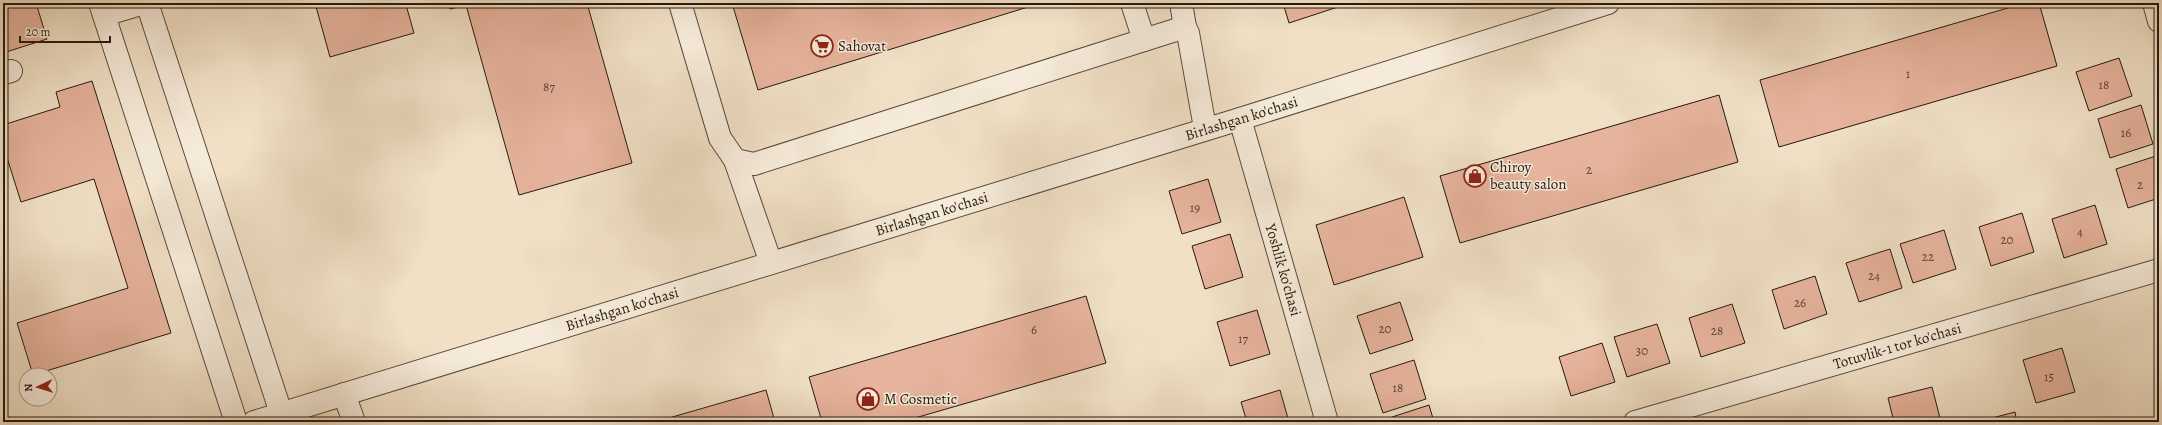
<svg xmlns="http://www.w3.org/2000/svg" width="2162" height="425" font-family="Alegreya,serif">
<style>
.building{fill:#e6b39c;stroke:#26190e}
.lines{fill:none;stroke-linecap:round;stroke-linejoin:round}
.minor-casing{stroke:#594b3c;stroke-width:24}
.minor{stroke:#f6ebda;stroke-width:22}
.labels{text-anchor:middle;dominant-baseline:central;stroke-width:3;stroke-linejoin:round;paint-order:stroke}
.number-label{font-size:13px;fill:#564032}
.poi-label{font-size:15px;fill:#26190e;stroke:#f6ebda;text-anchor:start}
.street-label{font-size:15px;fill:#26190e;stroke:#f6ebda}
</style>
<rect width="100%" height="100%" fill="#f1e0c6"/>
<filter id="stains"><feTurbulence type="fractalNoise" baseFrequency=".005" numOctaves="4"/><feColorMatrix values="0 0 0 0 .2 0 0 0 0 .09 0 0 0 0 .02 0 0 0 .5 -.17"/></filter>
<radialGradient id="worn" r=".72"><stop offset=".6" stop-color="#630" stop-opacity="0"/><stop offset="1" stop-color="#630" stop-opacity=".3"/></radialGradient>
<g class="building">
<polygon points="3,3 36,3 47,39 3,53"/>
<polygon points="315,3 413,3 406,5 414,33 330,57"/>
<polygon points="448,3 587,3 632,163 519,195 466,5 450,9"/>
<polygon points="732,3 1041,3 758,90"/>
<polygon points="1283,3 1350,3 1289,23"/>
<polygon points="2025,3 2039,3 2057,66 1779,147 1760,80"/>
<polygon points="2119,58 2132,96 2089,111 2076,72"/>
<polygon points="92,81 171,333 33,375 17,323 128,288 94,179 21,202 3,145 3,125 60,107 56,92"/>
<polygon points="1719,95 1738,162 1460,243 1440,176"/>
<polygon points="2141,105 2153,144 2110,158 2098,119"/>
<polygon points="2159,155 2159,198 2128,208 2116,169"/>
<polygon points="1208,179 1221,222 1182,234 1169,191"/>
<polygon points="1404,197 1423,257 1334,285 1316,225"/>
<polygon points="2095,205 2107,244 2064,258 2052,219"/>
<polygon points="2022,213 2034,252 1991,266 1979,227"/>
<polygon points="1944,230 1956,269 1913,283 1900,244"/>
<polygon points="1230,234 1243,277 1205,289 1192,246"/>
<polygon points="1890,249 1902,288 1859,302 1846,263"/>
<polygon points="1815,276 1827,314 1784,329 1772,290"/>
<polygon points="1086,296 1106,363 901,422 822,422 809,377"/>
<polygon points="1400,302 1413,340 1370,354 1357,316"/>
<polygon points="1732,304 1745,343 1701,357 1689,318"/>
<polygon points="1257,310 1270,354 1230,366 1217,322"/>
<polygon points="1657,324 1670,363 1627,377 1614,337"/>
<polygon points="1602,343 1615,382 1571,396 1559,357"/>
<polygon points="2062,348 2075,392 2036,403 2023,360"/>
<polygon points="1414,360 1426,399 1383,413 1370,374"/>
<polygon points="1932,387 1941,422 1894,422 1888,398"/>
<polygon points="766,390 775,422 655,422"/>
<polygon points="1280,390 1289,422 1247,422 1241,402"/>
<polygon points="1429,405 1434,422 1387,422 1386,419"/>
<polygon points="2015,412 2017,422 1977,422"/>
</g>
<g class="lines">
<g class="minor-casing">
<g id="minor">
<polyline points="100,3 236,422"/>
<polyline points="147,3 281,413"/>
<polyline points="680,3 720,138 735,160 754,164 1144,40 1132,3"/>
<polyline points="1181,3 1185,27"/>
<polyline points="2154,3 2159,21"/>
<polyline points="104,15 144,3"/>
<polyline points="1144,40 1185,27 1188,33 1205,128"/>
<polyline points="3,73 11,71"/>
<path id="s1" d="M1240,119l87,303"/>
<polyline points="735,160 771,263"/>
<polyline points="344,394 354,422"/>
<path id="s2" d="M254,422l986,-303 368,-116"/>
<path id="s3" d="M1635,422l524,-152"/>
</g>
</g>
<use href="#minor" class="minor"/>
</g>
<defs>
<g id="supermarket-ring" transform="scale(1.15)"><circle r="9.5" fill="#f6ebda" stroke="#8f2418" stroke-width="1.5"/><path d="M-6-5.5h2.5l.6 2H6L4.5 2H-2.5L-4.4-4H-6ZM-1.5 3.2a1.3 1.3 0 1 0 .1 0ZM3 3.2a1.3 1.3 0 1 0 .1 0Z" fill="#8f2418"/></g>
<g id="shop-ring" transform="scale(1.15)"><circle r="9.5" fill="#f6ebda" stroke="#8f2418" stroke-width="1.5"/><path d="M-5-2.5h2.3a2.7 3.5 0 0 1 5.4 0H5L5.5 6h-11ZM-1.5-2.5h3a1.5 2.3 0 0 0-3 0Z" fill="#8f2418"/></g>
</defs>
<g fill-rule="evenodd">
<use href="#supermarket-ring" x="822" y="46"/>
<use href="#shop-ring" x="1475" y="176"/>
<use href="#shop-ring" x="868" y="399"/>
</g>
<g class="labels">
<g class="number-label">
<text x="1908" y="73">1</text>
<text x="2104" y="84">18</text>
<text x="549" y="86">87</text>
<text x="2126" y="132">16</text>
<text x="1589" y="169">2</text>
<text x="2140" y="184">2</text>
<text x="1195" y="207">19</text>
<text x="2080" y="231">4</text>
<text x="2007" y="239">20</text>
<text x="1928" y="256">22</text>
<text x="1874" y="275">24</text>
<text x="1800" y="302">26</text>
<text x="1385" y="328">20</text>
<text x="1034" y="329">6</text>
<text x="1717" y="330">28</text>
<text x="1243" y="338">17</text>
<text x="1642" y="350">30</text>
<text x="2049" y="376">15</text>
<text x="1398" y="387">18</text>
</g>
<g class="poi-label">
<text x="838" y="46">Sahovat</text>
<text x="1490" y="167">Chiroy<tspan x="1490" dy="17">beauty salon</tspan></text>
<text x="884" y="399">M Cosmetic</text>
</g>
<g class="street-label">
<text stroke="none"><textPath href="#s2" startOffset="1033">Birlashgan ko'chasi</textPath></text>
<text stroke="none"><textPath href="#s2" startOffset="709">Birlashgan ko'chasi</textPath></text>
<text stroke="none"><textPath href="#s1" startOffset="157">Yoshlik ko'chasi</textPath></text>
<text stroke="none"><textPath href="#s2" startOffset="385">Birlashgan ko'chasi</textPath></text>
<text stroke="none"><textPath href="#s3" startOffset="273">Totuvlik-1 tor ko'chasi</textPath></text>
</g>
</g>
<rect width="2162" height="425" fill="none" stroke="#f1e0c6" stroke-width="16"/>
<rect x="4" y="4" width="2154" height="417" fill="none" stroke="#26190e" stroke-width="2"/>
<rect x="8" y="8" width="2146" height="409" fill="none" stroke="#26190e"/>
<g transform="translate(38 387) rotate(266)"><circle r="19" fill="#f6ebda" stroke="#a39788"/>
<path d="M0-3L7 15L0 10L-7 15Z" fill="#8f2418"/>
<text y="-6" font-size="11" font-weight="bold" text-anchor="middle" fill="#26190e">N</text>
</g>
<path d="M20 36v6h90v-6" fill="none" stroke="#26190e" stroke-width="2"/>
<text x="26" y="36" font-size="12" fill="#26190e" stroke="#f6ebda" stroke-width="3" paint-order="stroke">20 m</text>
<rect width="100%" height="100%" filter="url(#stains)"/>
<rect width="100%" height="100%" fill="url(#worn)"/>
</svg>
